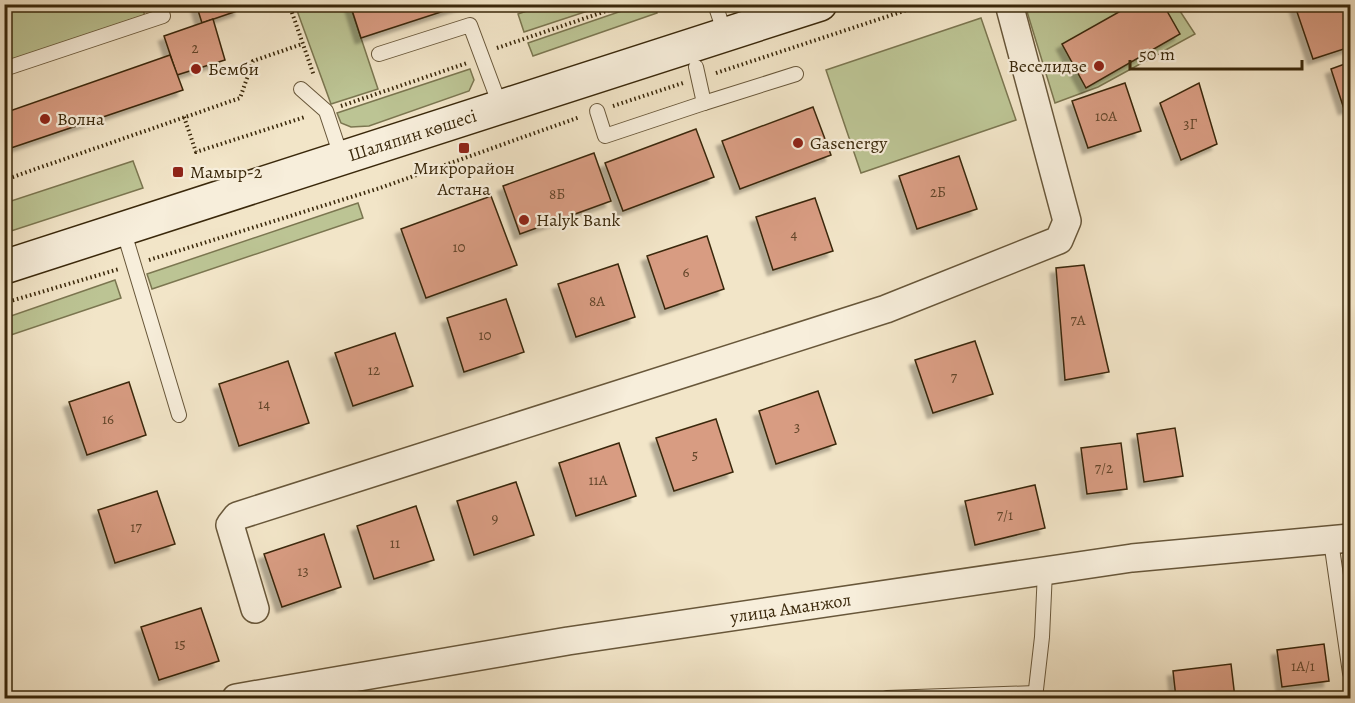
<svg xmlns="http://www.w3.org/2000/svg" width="1355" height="703" font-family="Alegreya,serif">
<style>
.green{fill:#bcc494;stroke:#7b7650;stroke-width:1.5}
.building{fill:#d89c82;stroke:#3a280b;stroke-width:1.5;filter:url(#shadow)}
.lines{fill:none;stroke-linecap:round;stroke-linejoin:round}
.lane-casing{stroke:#68573a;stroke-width:16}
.street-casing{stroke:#68573a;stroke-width:30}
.secondary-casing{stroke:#3a280b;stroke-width:36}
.path{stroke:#3a280b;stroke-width:4;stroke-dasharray:1.5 3;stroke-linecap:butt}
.lane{stroke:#f7eedb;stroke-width:14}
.street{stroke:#f7eedb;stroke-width:27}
.secondary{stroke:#f7eedb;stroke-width:33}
.poi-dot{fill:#8f2418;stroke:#f7eedb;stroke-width:2}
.labels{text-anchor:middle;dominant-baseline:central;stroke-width:4.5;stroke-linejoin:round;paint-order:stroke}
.number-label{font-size:15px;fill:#624529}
.poi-label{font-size:18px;fill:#3a280b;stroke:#f7eedb;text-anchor:start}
.street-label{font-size:18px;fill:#3a280b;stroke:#f7eedb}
</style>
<defs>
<filter id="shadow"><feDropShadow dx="-5.5" dy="5.5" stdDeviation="1.5" flood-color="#0004"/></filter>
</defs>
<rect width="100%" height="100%" fill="#f2e5c8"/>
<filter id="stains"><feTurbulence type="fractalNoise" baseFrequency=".00333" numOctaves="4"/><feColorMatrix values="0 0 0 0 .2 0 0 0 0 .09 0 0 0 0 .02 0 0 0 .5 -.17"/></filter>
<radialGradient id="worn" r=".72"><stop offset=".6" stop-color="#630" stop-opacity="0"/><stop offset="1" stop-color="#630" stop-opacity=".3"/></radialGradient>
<g class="green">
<polygon points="141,4 145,16 5,62 4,13 31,5"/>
<polygon points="547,4 606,4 606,5 524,32 518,14"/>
<polygon points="295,5 350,5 378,89 331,104"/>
<polygon points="639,5 655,5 657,13 533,56 528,43"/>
<polygon points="1025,5 1176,5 1195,34 1098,87 1055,103"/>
<polygon points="981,18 1016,120 861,173 826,70"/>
<polygon points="470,69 474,80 469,91 369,126 351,127 341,123 337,113"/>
<polygon points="133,161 143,188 5,233 5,203"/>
<polygon points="358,203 363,218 152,289 147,274"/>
<polygon points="115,280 121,298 5,337 5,318"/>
</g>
<g class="building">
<polygon points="196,4 238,4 240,10 202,23"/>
<polygon points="350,4 374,4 375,9 391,4 442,4 444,11 361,38"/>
<polygon points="442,4 465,4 444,11"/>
<polygon points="1133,4 1163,4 1180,34 1086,88 1062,44"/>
<polygon points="1300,4 1350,4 1350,47 1313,59 1295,6"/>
<polygon points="213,19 225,60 177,75 164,36"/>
<polygon points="170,55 183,90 8,149 4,138 4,113"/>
<polygon points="1350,62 1350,107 1344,109 1331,69"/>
<polygon points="1125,83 1141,131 1088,148 1072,101"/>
<polygon points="1199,83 1217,144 1181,160 1160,103"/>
<polygon points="813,107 831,155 740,189 722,141"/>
<polygon points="696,129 714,177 623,211 605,163"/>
<polygon points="594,153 611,201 520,234 503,186"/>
<polygon points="959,156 977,209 917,229 899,176"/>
<polygon points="491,196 517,265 426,298 401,229"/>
<polygon points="815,198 833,251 773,270 756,217"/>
<polygon points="707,236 724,289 665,309 647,256"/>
<polygon points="618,264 635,317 576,337 558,284"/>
<polygon points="1084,265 1109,372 1065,380 1056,268"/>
<polygon points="506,299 524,352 464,372 447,318"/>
<polygon points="395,333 413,386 353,406 335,353"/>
<polygon points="975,341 993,394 933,413 915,360"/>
<polygon points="288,361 309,423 239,446 219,384"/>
<polygon points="129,382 146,435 87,455 69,402"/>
<polygon points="818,391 836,444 776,464 759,411"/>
<polygon points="716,419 733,472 674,491 656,438"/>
<polygon points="1175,428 1183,476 1144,482 1137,434"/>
<polygon points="619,443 636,496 576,516 559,463"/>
<polygon points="1121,443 1127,489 1087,494 1081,448"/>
<polygon points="516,482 534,535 474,555 457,501"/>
<polygon points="1035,485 1045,528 975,545 965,501"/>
<polygon points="157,491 175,544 115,563 98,510"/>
<polygon points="416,506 434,560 374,579 357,526"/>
<polygon points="324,534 341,587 282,607 264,554"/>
<polygon points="201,608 219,661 159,680 141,627"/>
<polygon points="1324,644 1329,681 1282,687 1277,650"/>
<polygon points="1231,664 1235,698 1176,698 1173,671"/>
</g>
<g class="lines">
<g class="lane-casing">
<g id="lane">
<polyline points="715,4 725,34"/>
<polyline points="379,54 470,25 501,108"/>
<polyline points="696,67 704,103 796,74"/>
<polyline points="4,69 163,16 159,4"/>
<polyline points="301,89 326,111 342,159"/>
<polyline points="597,111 605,136 704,103"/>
<polyline points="123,229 179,415"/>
<polyline points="1331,541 1350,673"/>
<polyline points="887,698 1036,693"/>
<polyline points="1035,698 1042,637 1045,571"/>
</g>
</g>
<g class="street-casing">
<g id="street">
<polyline points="255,609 230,525 237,516 886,309 1059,240 1067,221 1009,4"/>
<path id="s1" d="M236,698l332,-57 564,-83 218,-20"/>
</g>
</g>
<g class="secondary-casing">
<g id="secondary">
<path id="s2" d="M4,267l816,-263"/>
</g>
</g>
<g class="path">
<polyline points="289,4 314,76"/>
<polyline points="497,48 627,4"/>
<polyline points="716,73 925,4"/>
<polyline points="341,106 467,63"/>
<polyline points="613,106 683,83"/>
<polyline points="184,117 196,152 305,117"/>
<polyline points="4,180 240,98 253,61 302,44"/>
<polyline points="149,260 380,188 580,117"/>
<polyline points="4,303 119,269"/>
</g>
<use href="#lane" class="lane"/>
<use href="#street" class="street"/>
<use href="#secondary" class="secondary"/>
</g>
<g class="poi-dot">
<circle cx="1099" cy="66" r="6"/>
<circle cx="196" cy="69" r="6"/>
<circle cx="45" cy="119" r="6"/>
<circle cx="798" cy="143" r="6"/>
<rect x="458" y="142" width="12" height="12" rx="3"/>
<rect x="172" y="166" width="12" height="12" rx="3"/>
<circle cx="524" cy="220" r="6"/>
</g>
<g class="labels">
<g class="number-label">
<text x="195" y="48">2</text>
<text x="1106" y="116">10А</text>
<text x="1190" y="124">3Г</text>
<text x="938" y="192">2Б</text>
<text x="557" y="194">8Б</text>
<text x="794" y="234">4</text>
<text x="459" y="247">10</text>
<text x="686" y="272">6</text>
<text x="597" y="301">8А</text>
<text x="1078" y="320">7А</text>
<text x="485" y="335">10</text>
<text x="374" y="370">12</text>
<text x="954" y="377">7</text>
<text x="264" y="404">14</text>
<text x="108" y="419">16</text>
<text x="797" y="427">3</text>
<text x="695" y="455">5</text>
<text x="1104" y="468">7/2</text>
<text x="598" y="480">11А</text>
<text x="1005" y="515">7/1</text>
<text x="495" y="518">9</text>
<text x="136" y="527">17</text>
<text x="395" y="543">11</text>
<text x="303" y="571">13</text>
<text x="180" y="644">15</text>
<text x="1303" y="666">1А/1</text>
</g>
<g class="poi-label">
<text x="1087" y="66" text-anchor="end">Веселидзе</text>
<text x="208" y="69">Бемби</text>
<text x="57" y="119">Волна</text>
<text x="810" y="143">Gasenergy</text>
<text x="464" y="168" text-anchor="middle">Микрорайон<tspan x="464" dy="21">Астана</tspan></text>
<text x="190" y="172">Мамыр-2</text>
<text x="536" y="220">Halyk Bank</text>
</g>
<g class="street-label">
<text stroke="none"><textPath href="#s2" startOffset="429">Шаляпин көшесі</textPath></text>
<text stroke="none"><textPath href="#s1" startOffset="562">улица Аманжол</textPath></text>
</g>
</g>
<rect width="1355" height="703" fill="none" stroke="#f2e5c8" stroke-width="24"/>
<rect x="6" y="6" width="1343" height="691" fill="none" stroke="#3a280b" stroke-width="3"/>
<rect x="12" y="12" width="1331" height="679" fill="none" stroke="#3a280b" stroke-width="1.5"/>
<path d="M1130 60v9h172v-9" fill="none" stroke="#3a280b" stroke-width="3"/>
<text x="1139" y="60" font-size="18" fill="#3a280b" stroke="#f7eedb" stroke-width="4.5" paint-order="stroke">50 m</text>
<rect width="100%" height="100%" filter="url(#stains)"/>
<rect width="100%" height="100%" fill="url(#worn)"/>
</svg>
